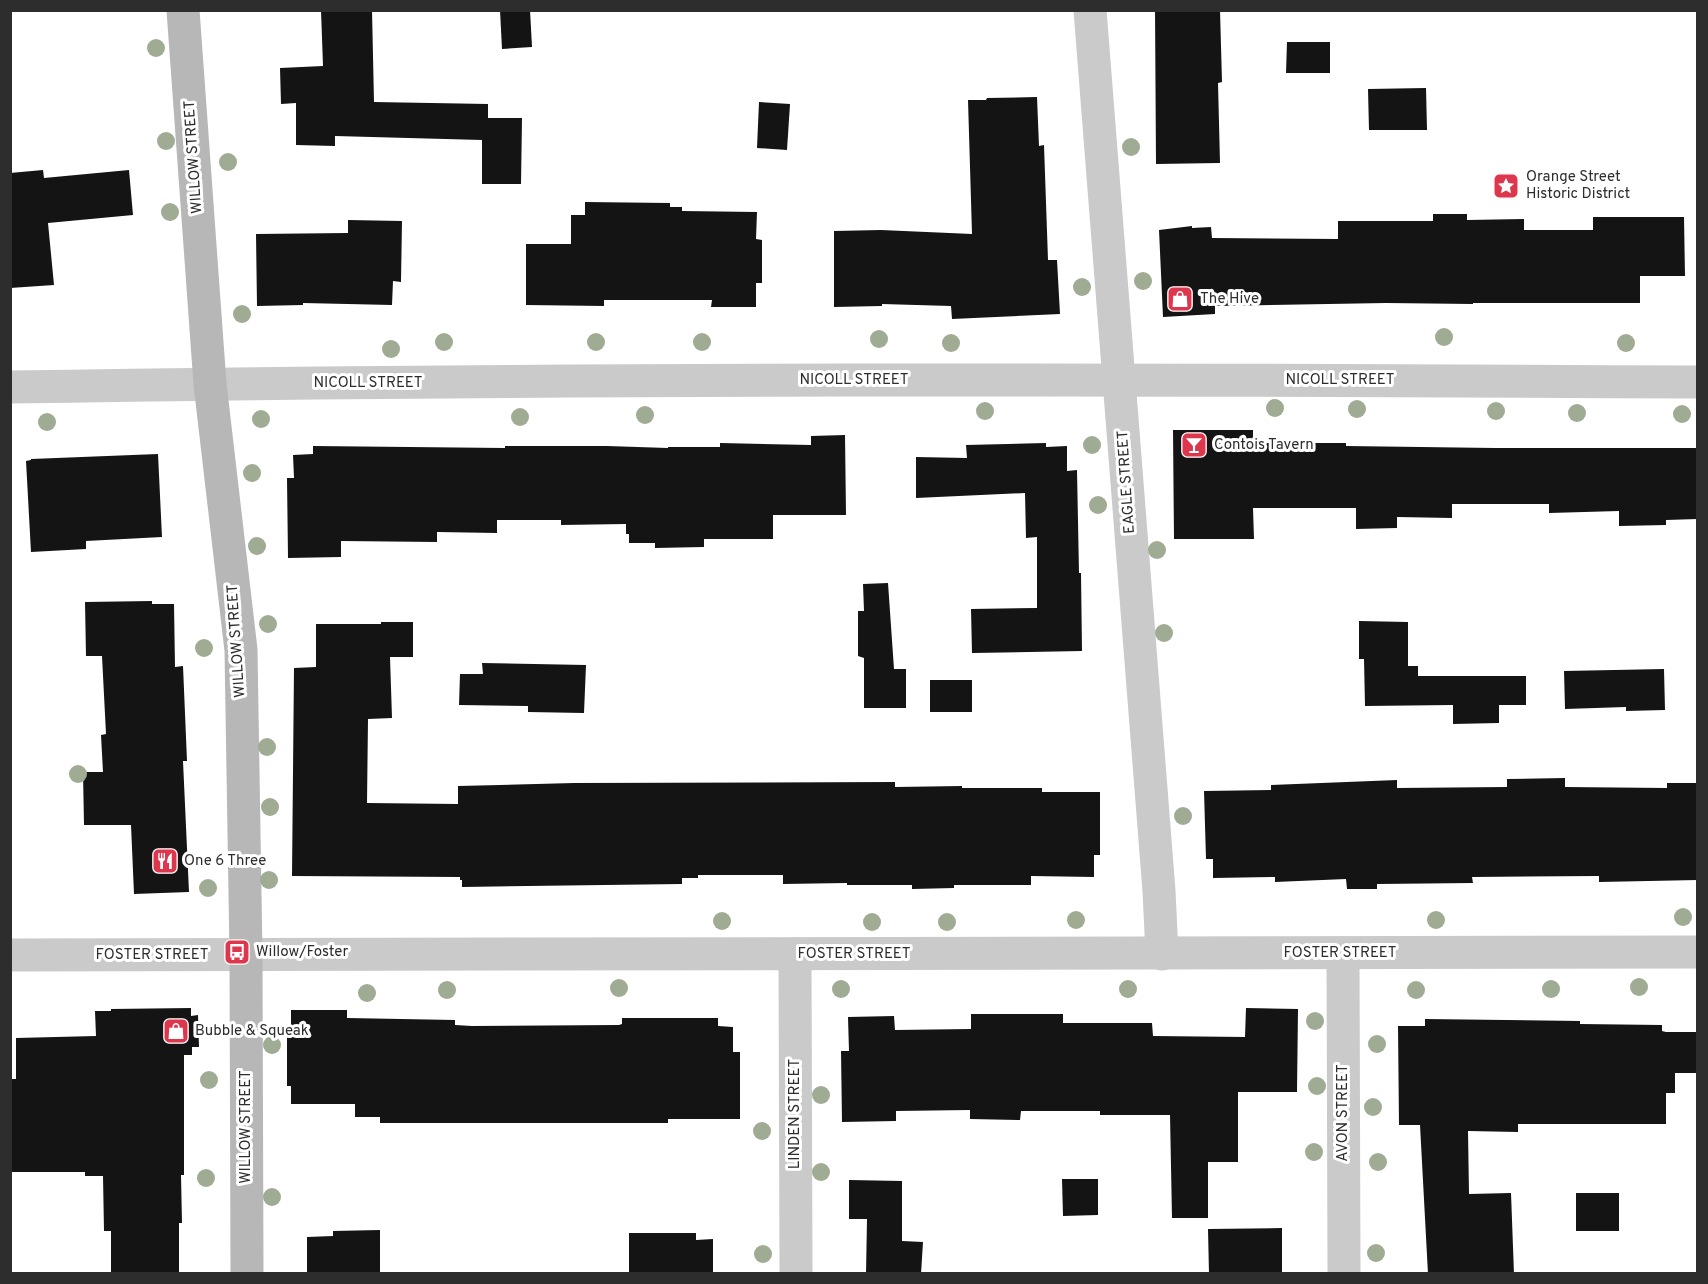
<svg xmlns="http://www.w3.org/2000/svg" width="1708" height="1284" font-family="Overpass,sans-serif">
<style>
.building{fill:#141414}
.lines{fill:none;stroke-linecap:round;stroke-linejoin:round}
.street{stroke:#cacaca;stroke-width:33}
.secondary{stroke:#b7b7b7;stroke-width:33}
.tree{fill:#a0ab94}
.labels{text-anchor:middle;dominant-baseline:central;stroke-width:6;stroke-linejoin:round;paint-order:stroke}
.street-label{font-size:15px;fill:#2d2d2d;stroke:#fff}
.poi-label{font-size:15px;fill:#2d2d2d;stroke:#fff;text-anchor:start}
</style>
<rect width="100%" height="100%" fill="#fff"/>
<g class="building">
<polygon points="321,10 372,10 374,102 488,104 488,118 522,118 521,184 482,184 482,140 335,136 335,146 296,145 296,103 281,104 280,68 323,66"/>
<polygon points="500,10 530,10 532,47 502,49"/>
<polygon points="1155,10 1220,10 1222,82 1218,83 1220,163 1156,164"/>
<polygon points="1287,42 1330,42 1330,73 1286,73"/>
<polygon points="1426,88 1427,130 1369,130 1368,89"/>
<polygon points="1037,97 1039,146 1044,145 1048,260 1057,260 1060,314 952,319 951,306 882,304 882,306 834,307 834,231 881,230 972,234 968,100 986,100 987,98"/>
<polygon points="759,102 790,104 787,150 757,148"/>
<polygon points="43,170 44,178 129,170 133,215 48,223 54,285 10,288 10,173"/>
<polygon points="585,202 670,203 670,207 682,207 682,211 757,212 756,239 762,240 762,283 756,283 756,307 711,307 712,300 604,300 604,306 526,305 526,244 571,244 571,215 585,215"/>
<polygon points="1433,214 1467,214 1467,220 1524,219 1524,230 1593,230 1593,217 1684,217 1685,276 1640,276 1640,303 1473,303 1473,304 1386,303 1215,306 1215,314 1163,317 1159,230 1192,226 1192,228 1211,227 1212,238 1338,239 1338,221 1433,221"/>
<polygon points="348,220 402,221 401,282 393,281 392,305 303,303 303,305 257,306 256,234 348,233"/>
<polygon points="1173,430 1253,430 1253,443 1346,443 1346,446 1495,448 1698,448 1698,519 1666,520 1666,525 1619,526 1619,511 1549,513 1549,504 1452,504 1452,518 1397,517 1397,528 1356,529 1356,508 1253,508 1254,539 1174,539"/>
<polygon points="845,435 846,515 773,515 773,539 704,539 704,547 655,548 655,543 629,543 629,534 626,534 626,524 561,525 561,520 497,520 497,533 437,532 437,542 341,541 341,557 288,558 287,478 294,478 293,455 313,454 313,446 505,448 505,446 607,446 668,448 668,447 720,447 720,443 811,445 811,436"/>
<polygon points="1046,443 1046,447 1067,446 1067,471 1077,470 1079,573 1081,573 1082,651 972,653 971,609 1037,608 1037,537 1026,538 1025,493 916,498 916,457 967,458 966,445"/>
<polygon points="158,454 162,537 86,541 86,549 31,552 26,461 31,460 31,459"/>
<polygon points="888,583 894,669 906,669 906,708 864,708 864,658 858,656 858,611 864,611 863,584"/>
<polygon points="152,601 152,604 174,604 175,667 183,666 187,761 183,761 189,892 134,894 131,825 84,825 83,772 103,772 101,735 106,734 102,656 86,656 85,602"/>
<polygon points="1359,621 1408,622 1408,666 1418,666 1418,676 1526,676 1526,705 1499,705 1499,723 1453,724 1453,705 1365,706 1364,659 1359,659"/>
<polygon points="381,622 413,622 413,657 390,657 392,718 368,719 367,803 458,804 458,786 574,783 895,782 895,787 962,786 962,788 1042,788 1042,792 1100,792 1100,855 1094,855 1094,877 1031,876 1031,885 954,885 954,888 912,889 912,885 847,885 847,883 783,884 783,875 698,875 698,878 682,878 682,884 462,887 462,880 460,880 460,877 292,876 294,668 316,667 316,624 381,624"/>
<polygon points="482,663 586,665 584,713 528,712 528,706 459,705 460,674 483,674"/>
<polygon points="1664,669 1665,710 1626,711 1626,707 1565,709 1564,671"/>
<rect x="930" y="680" width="42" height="32"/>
<polygon points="1565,778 1565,787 1667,788 1667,783 1698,783 1698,880 1599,882 1599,876 1472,877 1473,883 1377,884 1377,889 1347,889 1346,879 1275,882 1275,877 1213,878 1213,859 1206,859 1204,791 1271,790 1271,785 1397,780 1397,788 1507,787 1507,779"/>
<polygon points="191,1008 191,1016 198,1015 199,1047 192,1047 192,1055 184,1055 184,1175 181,1175 182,1223 179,1223 179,1274 111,1274 111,1231 104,1231 103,1176 85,1176 85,1172 10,1172 10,1079 16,1079 16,1038 96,1036 95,1011 111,1011 111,1009"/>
<polygon points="1246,1008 1298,1009 1297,1092 1238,1092 1238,1162 1208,1162 1208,1218 1172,1218 1170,1115 1100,1115 1100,1111 1021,1111 1020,1120 970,1119 970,1110 896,1111 896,1121 842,1122 841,1051 849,1051 848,1017 894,1016 895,1030 971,1029 971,1014 1063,1014 1063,1023 1152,1023 1153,1036 1245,1037"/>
<polygon points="291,1010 347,1010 347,1018 455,1020 455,1025 472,1026 619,1025 622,1024 622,1018 718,1018 718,1026 733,1027 733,1052 740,1052 740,1119 668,1119 668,1123 380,1123 380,1117 355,1117 355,1104 291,1104 291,1086 287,1086 287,1034 291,1034"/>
<polygon points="1425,1019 1580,1021 1580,1024 1662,1025 1662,1031 1666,1032 1698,1032 1698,1073 1675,1073 1675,1093 1666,1093 1666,1124 1518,1124 1518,1132 1468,1131 1469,1194 1511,1193 1514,1274 1428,1274 1420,1125 1399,1125 1398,1026 1425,1026"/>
<polygon points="1062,1179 1098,1179 1098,1215 1063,1216"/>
<polygon points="849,1180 902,1181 902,1241 923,1242 921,1274 866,1274 867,1219 849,1219"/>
<rect x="1576" y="1193" width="43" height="38"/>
<polygon points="1282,1228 1282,1273 1209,1274 1208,1229"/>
<polygon points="380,1230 380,1274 307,1274 307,1237 333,1236 333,1231"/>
<polygon points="629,1233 696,1233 696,1240 713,1239 713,1274 629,1274"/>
</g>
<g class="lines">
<g class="street">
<polyline points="1090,10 1159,891 1162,954"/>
<path d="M10,387c563,-9 1125,-8 1688,-5"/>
<polyline points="1343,953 1344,1274"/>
<polyline points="795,954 796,1274"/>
<polyline points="10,955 1698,952"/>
</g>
<polyline class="secondary" points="183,10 210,384 241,650 246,954 247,1274"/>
</g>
<g class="tree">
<circle cx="156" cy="48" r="9"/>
<circle cx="166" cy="141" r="9"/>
<circle cx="1131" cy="147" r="9"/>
<circle cx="228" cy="162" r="9"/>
<circle cx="170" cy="212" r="9"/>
<circle cx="1143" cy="281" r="9"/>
<circle cx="1082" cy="287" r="9"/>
<circle cx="242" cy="314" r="9"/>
<circle cx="1444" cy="337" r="9"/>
<circle cx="879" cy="339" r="9"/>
<circle cx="444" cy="342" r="9"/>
<circle cx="596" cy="342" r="9"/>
<circle cx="702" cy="342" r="9"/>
<circle cx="951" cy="343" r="9"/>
<circle cx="1626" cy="343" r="9"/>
<circle cx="391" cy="349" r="9"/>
<circle cx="1275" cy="408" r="9"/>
<circle cx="1357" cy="409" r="9"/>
<circle cx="985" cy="411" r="9"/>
<circle cx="1496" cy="411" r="9"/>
<circle cx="1577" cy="413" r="9"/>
<circle cx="1682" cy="414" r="9"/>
<circle cx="645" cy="415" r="9"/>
<circle cx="520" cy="417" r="9"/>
<circle cx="261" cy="419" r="9"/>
<circle cx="47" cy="422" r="9"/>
<circle cx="1092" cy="445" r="9"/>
<circle cx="252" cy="473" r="9"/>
<circle cx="1098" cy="505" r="9"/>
<circle cx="257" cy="546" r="9"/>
<circle cx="1157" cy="550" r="9"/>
<circle cx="268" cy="624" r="9"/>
<circle cx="1164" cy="633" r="9"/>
<circle cx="204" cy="648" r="9"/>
<circle cx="267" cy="747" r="9"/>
<circle cx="78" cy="774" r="9"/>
<circle cx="270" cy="807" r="9"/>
<circle cx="1183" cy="816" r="9"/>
<circle cx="269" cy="880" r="9"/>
<circle cx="208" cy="888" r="9"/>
<circle cx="1683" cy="917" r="9"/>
<circle cx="1076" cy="920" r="9"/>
<circle cx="1436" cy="920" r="9"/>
<circle cx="722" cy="921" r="9"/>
<circle cx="872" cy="922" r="9"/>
<circle cx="947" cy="922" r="9"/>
<circle cx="1639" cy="987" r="9"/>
<circle cx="619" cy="988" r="9"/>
<circle cx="841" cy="989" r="9"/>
<circle cx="1128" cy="989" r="9"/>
<circle cx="1551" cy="989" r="9"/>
<circle cx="447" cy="990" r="9"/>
<circle cx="1416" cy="990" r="9"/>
<circle cx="367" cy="993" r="9"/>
<circle cx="1315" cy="1021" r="9"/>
<circle cx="1377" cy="1044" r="9"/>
<circle cx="272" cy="1045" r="9"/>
<circle cx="209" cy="1080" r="9"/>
<circle cx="1317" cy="1086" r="9"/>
<circle cx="821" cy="1095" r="9"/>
<circle cx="1373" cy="1107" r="9"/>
<circle cx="762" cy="1131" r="9"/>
<circle cx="1314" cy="1152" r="9"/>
<circle cx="1378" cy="1162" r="9"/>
<circle cx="821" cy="1172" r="9"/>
<circle cx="206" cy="1178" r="9"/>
<circle cx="272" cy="1197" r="9"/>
<circle cx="1376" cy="1253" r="9"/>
<circle cx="763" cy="1254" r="9"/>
</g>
<defs>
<g id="sight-square" transform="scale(1.35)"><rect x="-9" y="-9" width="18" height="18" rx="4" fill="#dd374e" stroke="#fff"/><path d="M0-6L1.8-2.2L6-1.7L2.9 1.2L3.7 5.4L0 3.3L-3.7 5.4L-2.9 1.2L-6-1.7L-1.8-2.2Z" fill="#fff"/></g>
<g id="shop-square" transform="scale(1.35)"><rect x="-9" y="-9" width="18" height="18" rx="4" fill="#dd374e" stroke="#fff"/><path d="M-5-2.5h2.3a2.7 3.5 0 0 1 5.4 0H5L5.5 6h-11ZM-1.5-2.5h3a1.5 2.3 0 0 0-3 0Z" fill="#fff"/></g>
<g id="bar-square" transform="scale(1.35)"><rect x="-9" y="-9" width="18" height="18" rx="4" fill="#dd374e" stroke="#fff"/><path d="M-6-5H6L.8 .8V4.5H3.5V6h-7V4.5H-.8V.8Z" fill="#fff"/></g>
<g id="restaurant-square" transform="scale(1.35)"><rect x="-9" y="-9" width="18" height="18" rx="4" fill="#dd374e" stroke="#fff"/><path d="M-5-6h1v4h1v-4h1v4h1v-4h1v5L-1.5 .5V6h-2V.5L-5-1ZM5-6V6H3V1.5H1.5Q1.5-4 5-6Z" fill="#fff"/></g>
<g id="bus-square" transform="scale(1.35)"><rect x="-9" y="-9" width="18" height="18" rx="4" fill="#dd374e" stroke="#fff"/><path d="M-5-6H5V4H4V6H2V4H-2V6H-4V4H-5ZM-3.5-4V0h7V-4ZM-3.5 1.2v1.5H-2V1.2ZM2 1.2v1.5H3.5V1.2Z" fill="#fff"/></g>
</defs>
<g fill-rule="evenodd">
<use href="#sight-square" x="1506" y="186"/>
<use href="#shop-square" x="1180" y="299"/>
<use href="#bar-square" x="1194" y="445"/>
<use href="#restaurant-square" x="165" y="861"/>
<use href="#bus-square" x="237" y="952"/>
<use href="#shop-square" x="176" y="1031"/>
</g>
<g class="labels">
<g class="street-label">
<text transform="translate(194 157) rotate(-94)">WILLOW STREET</text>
<text x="854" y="380">NICOLL STREET</text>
<text x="1340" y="380">NICOLL STREET</text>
<text x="368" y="383">NICOLL STREET</text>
<text transform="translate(1127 482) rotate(-94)">EAGLE STREET</text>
<text transform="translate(237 641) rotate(-94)">WILLOW STREET</text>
<text x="1340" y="953">FOSTER STREET</text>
<text x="854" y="954">FOSTER STREET</text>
<text x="152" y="955">FOSTER STREET</text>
<text transform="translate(1343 1113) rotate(-90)">AVON STREET</text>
<text transform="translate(795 1114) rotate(-90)">LINDEN STREET</text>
<text transform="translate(246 1127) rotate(-90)">WILLOW STREET</text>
</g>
<g class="poi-label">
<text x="1526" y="177">Orange Street<tspan x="1526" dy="17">Historic District</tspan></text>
<text x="1200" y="299">The Hive</text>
<text x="1214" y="445">Contois Tavern</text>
<text x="184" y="861">One 6 Three</text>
<text x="256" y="952">Willow/Foster</text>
<text x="195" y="1031">Bubble &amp; Squeak</text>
</g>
</g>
<rect width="1708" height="1284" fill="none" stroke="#2d2d2d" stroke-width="24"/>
</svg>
